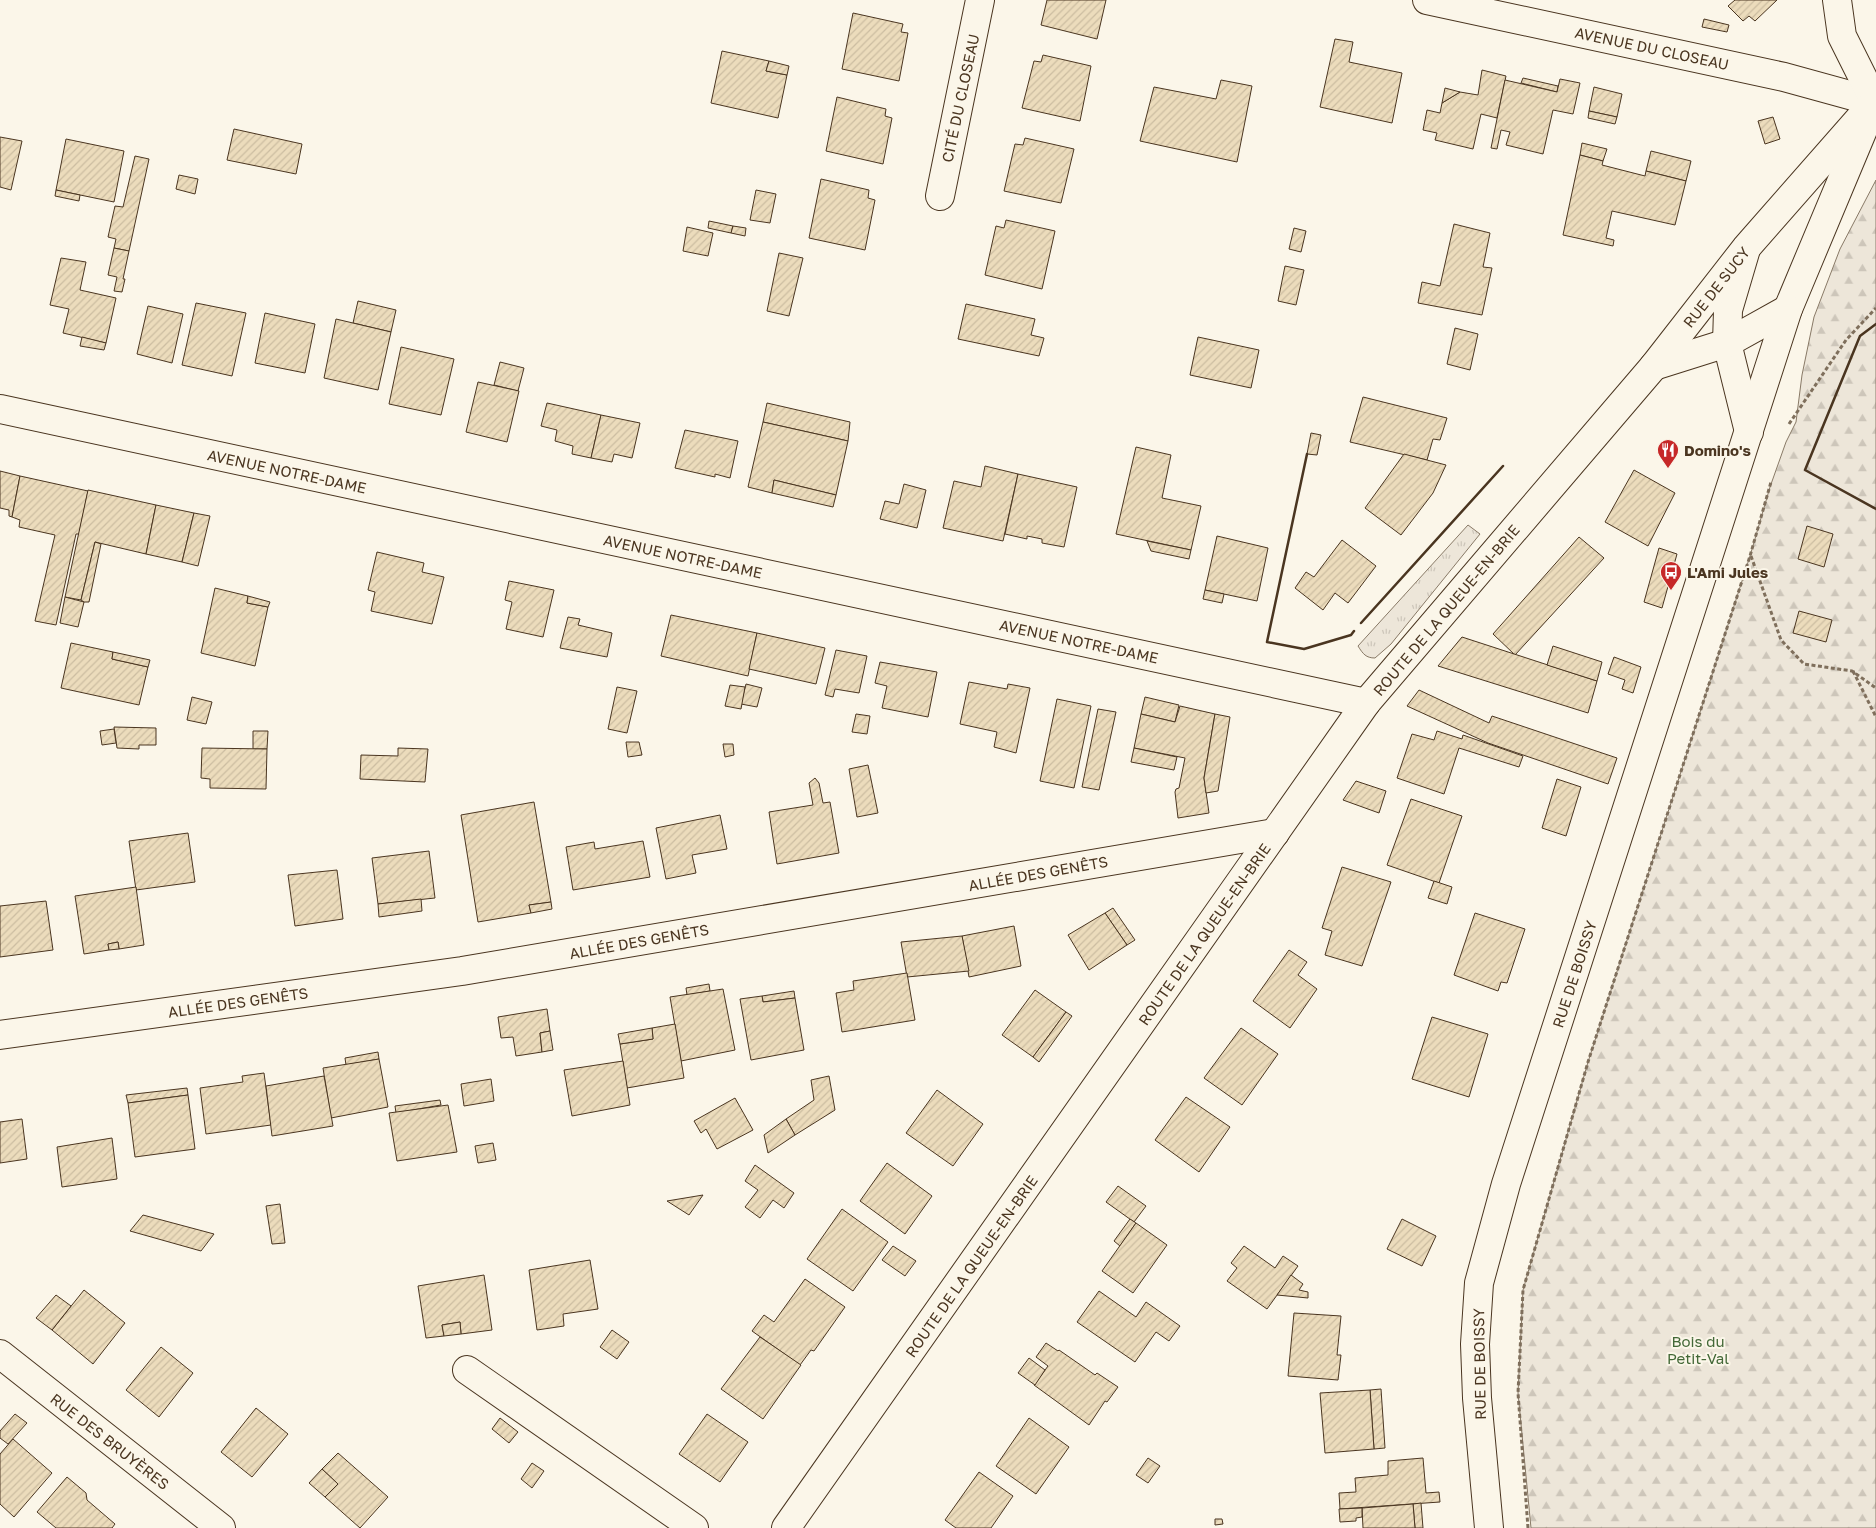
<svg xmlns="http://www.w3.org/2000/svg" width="1876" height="1528" font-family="'Golos Text',sans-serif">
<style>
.grass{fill:url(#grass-tufts);stroke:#887966}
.forest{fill:url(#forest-firs);stroke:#887966}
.building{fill:url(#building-hatch);stroke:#4a3520}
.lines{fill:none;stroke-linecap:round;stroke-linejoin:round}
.minor-casing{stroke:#4a3520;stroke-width:30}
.major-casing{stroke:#4a3520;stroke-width:30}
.path{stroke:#7f6f5c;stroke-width:3;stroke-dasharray:4 2.5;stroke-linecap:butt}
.minor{stroke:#fbf6e9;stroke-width:28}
.major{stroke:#fbf6e9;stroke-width:28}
.wall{stroke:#4a3520;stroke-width:2.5}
.labels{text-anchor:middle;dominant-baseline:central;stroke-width:4;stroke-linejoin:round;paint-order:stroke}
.street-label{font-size:15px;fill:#4a3520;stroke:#fbf6e9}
.poi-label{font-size:15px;font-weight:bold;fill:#4a3520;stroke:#fbf6e9;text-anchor:start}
.park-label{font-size:15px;fill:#436837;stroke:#fbf6e9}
</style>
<defs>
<pattern id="grass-tufts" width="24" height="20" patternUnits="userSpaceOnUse" patternTransform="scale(1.25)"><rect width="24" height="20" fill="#ede6d9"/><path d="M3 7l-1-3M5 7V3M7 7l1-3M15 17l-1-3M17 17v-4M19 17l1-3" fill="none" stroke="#cdc6ba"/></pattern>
<pattern id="forest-firs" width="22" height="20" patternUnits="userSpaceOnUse" patternTransform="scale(1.25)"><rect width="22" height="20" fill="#ede6d9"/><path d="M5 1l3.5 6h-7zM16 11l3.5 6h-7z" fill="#cdc6ba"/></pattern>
<pattern id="building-hatch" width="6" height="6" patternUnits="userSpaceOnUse" patternTransform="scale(1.25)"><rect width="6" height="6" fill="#ecdcbc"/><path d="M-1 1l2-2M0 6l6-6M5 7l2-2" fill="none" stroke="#ccbda1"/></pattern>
</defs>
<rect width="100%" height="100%" fill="#fbf6e9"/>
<path class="grass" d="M1468,525l12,9 -89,110 -16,14c-9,0 -12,-4 -17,-12z"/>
<polygon class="forest" points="1876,180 1876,1528 1531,1528 1518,1393 1523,1290 1588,1062 1750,556 1770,487 1786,442 1796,422 1802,375 1814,317 1840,249"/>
<g class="building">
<polygon points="1047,0 1106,0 1097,39 1041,25"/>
<polygon points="1735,0 1777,0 1755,21 1749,16 1743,21 1728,6"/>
<polygon points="853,13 903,24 901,32 908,33 899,81 842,69"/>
<polygon points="1704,19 1729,25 1727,32 1702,27"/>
<polygon points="1335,39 1353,42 1349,62 1402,73 1392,123 1320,107"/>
<polygon points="722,51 769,61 766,71 787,75 778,118 711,103"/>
<polygon points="1043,55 1091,66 1080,121 1022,108 1034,61 1041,62"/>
<polygon points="769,61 789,66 787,75 766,71"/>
<polygon points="1482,70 1506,76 1497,118 1481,114 1473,149 1435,140 1437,133 1423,130 1427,110 1440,113 1442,103 1460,92 1478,95"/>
<polygon points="1523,78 1558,86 1557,92 1521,83"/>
<polygon points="1560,79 1580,83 1573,114 1553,110 1543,154 1506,145 1510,132 1501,130 1497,149 1491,148 1505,80 1557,92"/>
<polygon points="1221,80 1252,86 1237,162 1140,141 1154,87 1216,99"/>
<polygon points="1594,87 1622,94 1617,117 1589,111"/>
<polygon points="1445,88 1460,92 1442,103"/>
<polygon points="837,97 886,109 885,116 892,118 883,164 826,151"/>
<polygon points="1589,111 1617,117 1615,124 1588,118"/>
<polygon points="1773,117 1780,139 1765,144 1758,121"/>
<polygon points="234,129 302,144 296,174 227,160"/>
<polygon points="0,137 22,141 11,190 0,187"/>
<polygon points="1025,138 1074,149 1061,203 1004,191 1015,144 1023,145"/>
<polygon points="66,139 124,151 114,202 56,190"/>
<polygon points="1582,143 1607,149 1603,161 1580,155"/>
<polygon points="1651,151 1691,161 1686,181 1646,171"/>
<polygon points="1580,155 1603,161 1602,165 1645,176 1646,171 1686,181 1675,225 1612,211 1606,238 1614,240 1613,246 1563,235"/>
<polygon points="135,156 149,159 129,251 114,248 116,239 108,237 115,206 123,207"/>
<polygon points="179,175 198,179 195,194 176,189"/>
<polygon points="821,179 869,190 868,198 875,200 865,250 809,238"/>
<polygon points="56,190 80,195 79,201 55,196"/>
<polygon points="756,190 776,194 770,223 750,220"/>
<polygon points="1006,220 1055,231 1042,289 985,275 996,226 1004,228"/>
<polygon points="709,221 733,226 731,233 708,228"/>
<polygon points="1454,224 1490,233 1483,267 1492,268 1482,315 1418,303 1422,282 1440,286"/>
<polygon points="733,226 746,228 745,236 731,233"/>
<polygon points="687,227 713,233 708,256 683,251"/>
<polygon points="1294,228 1306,231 1301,252 1289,249"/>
<polygon points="114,248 129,251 123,279 125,279 122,292 114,291 117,277 108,275"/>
<polygon points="779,253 803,258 789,316 767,311"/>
<polygon points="61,258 86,262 80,290 116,298 106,343 63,333 69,309 50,305"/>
<polygon points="1285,266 1304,270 1296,305 1278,301"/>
<polygon points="358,301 396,310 391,332 353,323"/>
<polygon points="196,303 246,313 232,376 182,365"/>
<polygon points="966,304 1035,319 1031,335 1044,338 1039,356 958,339"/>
<polygon points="148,306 183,314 172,363 137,354"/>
<polygon points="265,313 315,324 305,373 255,363"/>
<polygon points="336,319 391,332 378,390 324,378"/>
<polygon points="1455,328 1478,334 1470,370 1447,364"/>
<polygon points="82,337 106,343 104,350 80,346"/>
<polygon points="1198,337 1259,350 1251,388 1190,375"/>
<polygon points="401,347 454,359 441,415 389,404"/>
<polygon points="500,362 524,368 518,391 494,385"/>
<polygon points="478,382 519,391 507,442 466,432"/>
<polygon points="1363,397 1447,418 1440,440 1433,439 1427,460 1350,442"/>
<polygon points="547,403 601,415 591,458 572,454 573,446 555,441 557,430 541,426"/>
<polygon points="767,403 850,422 848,441 763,422"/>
<polygon points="601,415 640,423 632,458 614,454 612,462 591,458"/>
<polygon points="763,422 848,441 836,495 774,480 772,493 748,487"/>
<polygon points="685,430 738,441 730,478 715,474 715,477 675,468"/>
<polygon points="1311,433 1321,435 1317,455 1307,454"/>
<polygon points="1136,447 1171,455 1162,498 1201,506 1191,550 1116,534"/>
<polygon points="1404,454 1446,465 1433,493 1401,535 1365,508"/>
<polygon points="985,466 1018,474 1003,541 943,528 954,481 981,487"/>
<polygon points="1634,470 1675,493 1648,546 1605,522"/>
<polygon points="0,471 20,476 12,517 9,516 9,510 0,508"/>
<polygon points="1018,474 1077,487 1064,547 1042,543 1042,539 1027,536 1027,539 1005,534"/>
<polygon points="20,476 88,491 79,534 76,534 56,625 35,621 55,535 19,527 20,520 12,517"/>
<polygon points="774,480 836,495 833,507 772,493"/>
<polygon points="904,484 926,490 917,528 880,519 885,501 899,504"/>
<polygon points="88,490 156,505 146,554 95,542 81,600 65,597"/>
<polygon points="156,505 194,513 182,562 146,554"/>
<polygon points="194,513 210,516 198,566 182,562"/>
<polygon points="1807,526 1833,534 1824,567 1798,559"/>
<polygon points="1217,536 1268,548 1257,601 1205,590"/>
<polygon points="1579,537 1604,558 1515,655 1493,634"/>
<polygon points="1342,540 1376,566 1348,603 1335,593 1323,610 1295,588 1306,572 1314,577"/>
<polygon points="1147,541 1191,550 1189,559 1151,551"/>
<polygon points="95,542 101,544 89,602 84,602 81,600"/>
<polygon points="1659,548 1677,554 1662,608 1644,602"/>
<polygon points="377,552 424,563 422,572 444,577 432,624 371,611 375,592 368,590"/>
<polygon points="509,581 554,590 543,637 506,629 512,602 505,600"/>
<polygon points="215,588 248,596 247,603 268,607 255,666 201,653"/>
<polygon points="1205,590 1224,594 1222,603 1203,599"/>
<polygon points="248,596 270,602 268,607 247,603"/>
<polygon points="65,597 84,602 78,627 60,623"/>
<polygon points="1799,611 1832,620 1826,642 1793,633"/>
<polygon points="671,615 757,633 748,676 661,656"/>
<polygon points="568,617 580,619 578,625 612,633 607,657 560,648"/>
<polygon points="757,633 825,648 816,684 749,669"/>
<polygon points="1462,637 1597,681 1588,713 1438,666"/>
<polygon points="71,643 113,652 112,659 148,667 139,705 61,688"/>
<polygon points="1553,646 1602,662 1597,681 1547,665"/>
<polygon points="836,650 867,656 859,693 835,689 833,697 825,695"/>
<polygon points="113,652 150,660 148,667 112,659"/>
<polygon points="1614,657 1641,667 1633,693 1622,689 1625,680 1608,674"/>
<polygon points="880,662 937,672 928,717 882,708 887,686 875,683"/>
<polygon points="969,682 1007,689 1008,684 1030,688 1016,753 994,747 997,732 960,724"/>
<polygon points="746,684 762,688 757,707 741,704"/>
<polygon points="730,685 745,687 741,709 725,706"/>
<polygon points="617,687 637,691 627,733 608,729"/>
<polygon points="1419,690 1489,723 1492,716 1617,758 1608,784 1488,743 1407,706"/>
<polygon points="192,697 212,702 206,724 187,720"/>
<polygon points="1145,697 1179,705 1175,722 1141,714"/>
<polygon points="1057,699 1091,706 1074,788 1040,781"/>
<polygon points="1180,706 1215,714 1204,778 1209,813 1178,818 1175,792 1176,789 1179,788 1185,758 1134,748 1141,714 1175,722"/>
<polygon points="1098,709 1116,712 1099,790 1082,787"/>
<polygon points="856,714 870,716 867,734 852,732"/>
<polygon points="1215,714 1230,717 1218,791 1206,793 1204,778"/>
<polygon points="114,727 156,728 156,745 139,745 139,749 117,748"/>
<polygon points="114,729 116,743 102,745 100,731"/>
<polygon points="253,731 268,731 267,749 253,749"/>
<polygon points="1437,731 1462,739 1463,735 1523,756 1519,767 1459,748 1444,794 1397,778 1412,734 1434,740"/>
<polygon points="626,742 639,742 642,755 628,757"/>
<polygon points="723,744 733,744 734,755 725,757"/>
<polygon points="202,748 267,749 266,789 210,788 210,779 201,778"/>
<polygon points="398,748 428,749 425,782 360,779 361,755 398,756"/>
<polygon points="1134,748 1177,757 1174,770 1131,762"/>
<polygon points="868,765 878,813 857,817 849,769"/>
<polygon points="815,778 819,783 823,803 830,802 839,853 777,864 769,812 813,805 809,783"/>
<polygon points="1557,779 1581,787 1566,836 1542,828"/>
<polygon points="1356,781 1386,791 1379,813 1343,800"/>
<polygon points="1411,799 1462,816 1439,883 1387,865"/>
<polygon points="534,802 551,902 529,905 531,913 478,922 461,815"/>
<polygon points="720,815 727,849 692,855 696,873 666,879 656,828"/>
<polygon points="188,833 195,882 136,890 129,841"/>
<polygon points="643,841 650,877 573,890 566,847 594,842 595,849"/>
<polygon points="429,851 435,898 378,904 372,858"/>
<polygon points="1342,867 1391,882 1362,966 1325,955 1332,931 1322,928"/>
<polygon points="337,870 343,919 295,926 288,875"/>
<polygon points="1434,881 1452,887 1447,904 1428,898"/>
<polygon points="136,887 144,945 119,949 118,942 108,944 109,950 84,954 75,896"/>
<polygon points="421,899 422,911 379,917 378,904"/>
<polygon points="46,901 53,950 0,957 0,906"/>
<polygon points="551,902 552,909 531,913 529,905"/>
<polygon points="1113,908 1135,940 1127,945 1105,913"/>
<polygon points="1105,913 1127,945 1089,970 1068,935"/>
<polygon points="1475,913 1525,929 1507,983 1501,982 1498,991 1454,975"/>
<polygon points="1014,926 1021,966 969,977 962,936"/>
<polygon points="962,936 969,971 907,977 901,942"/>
<polygon points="118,942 119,949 109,950 108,944"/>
<polygon points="1289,950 1307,962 1298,975 1317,989 1290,1028 1253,1001"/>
<polygon points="907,973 915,1020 842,1032 836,993 854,990 853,981"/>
<polygon points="709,984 710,991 687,995 686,988"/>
<polygon points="723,989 735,1050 681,1061 670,997"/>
<polygon points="1035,990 1066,1012 1033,1057 1002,1035"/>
<polygon points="794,991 795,998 763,1002 762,996"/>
<polygon points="762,996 763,1002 795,998 804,1050 751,1060 740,999"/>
<polygon points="547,1009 550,1031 540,1033 542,1052 516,1056 513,1037 501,1038 498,1017"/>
<polygon points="1066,1012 1072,1016 1039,1062 1033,1057"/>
<polygon points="1432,1017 1488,1034 1469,1097 1412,1079"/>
<polygon points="675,1024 684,1078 627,1088 620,1044 653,1039 652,1028"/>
<polygon points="652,1028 653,1039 620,1044 618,1034"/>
<polygon points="1241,1028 1278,1054 1242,1105 1204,1078"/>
<polygon points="550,1031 553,1050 542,1052 540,1033"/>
<polygon points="378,1052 379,1059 346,1065 345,1058"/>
<polygon points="379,1059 388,1107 331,1118 323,1068"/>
<polygon points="623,1061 630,1105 572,1116 564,1070"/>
<polygon points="264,1073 271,1125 206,1134 200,1088 243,1082 242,1076"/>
<polygon points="324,1076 333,1126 272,1136 266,1086"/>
<polygon points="829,1076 835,1110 795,1135 786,1119 814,1100 811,1080"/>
<polygon points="491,1079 494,1101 464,1106 461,1084"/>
<polygon points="187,1088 188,1095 128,1103 126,1095"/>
<polygon points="937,1090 983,1124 953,1166 906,1133"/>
<polygon points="188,1095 195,1149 135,1157 128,1103"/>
<polygon points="1186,1097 1230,1127 1199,1172 1155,1140"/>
<polygon points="735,1098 753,1130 717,1149 706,1129 701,1133 694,1121"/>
<polygon points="440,1100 441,1105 396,1113 395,1106"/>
<polygon points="448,1105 457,1152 397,1161 389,1113"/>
<polygon points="22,1119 27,1159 0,1163 0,1122"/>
<polygon points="786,1119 795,1135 768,1153 764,1135"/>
<polygon points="112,1138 117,1179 62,1187 57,1147"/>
<polygon points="493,1143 496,1160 478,1163 475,1146"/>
<polygon points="887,1163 932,1196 905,1234 860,1201"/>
<polygon points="755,1165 794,1193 784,1208 773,1200 760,1218 745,1207 758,1190 745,1181"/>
<polygon points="1118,1186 1146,1206 1134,1222 1106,1202"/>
<polygon points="703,1195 689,1215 667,1201"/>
<polygon points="280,1204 285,1243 272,1244 266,1206"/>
<polygon points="842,1209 888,1242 853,1291 807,1259"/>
<polygon points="143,1215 214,1234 201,1251 130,1231"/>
<polygon points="1130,1219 1136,1223 1120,1246 1114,1241"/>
<polygon points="1402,1219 1436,1236 1422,1266 1387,1249"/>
<polygon points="1136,1223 1167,1245 1133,1293 1102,1271"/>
<polygon points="893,1246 916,1261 905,1276 882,1260"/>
<polygon points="1244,1246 1275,1268 1283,1256 1298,1266 1267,1309 1227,1281 1237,1268 1231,1263"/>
<polygon points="590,1260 598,1309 563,1314 564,1326 537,1330 529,1270"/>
<polygon points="484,1275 492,1330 461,1334 460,1322 442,1325 444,1336 426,1338 418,1286"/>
<polygon points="1291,1275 1303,1284 1299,1290 1308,1292 1308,1298 1277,1295"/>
<polygon points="805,1279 845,1307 814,1351 811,1350 800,1365 752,1331 764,1315 774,1322"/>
<polygon points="84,1290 125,1323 93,1364 52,1330"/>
<polygon points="1099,1291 1136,1317 1146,1302 1180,1326 1169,1341 1156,1332 1135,1362 1077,1322"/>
<polygon points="56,1295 71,1306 52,1330 36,1318"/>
<polygon points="1294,1313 1341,1316 1337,1355 1341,1355 1338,1380 1288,1376"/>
<polygon points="460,1322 461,1334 444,1336 442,1325"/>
<polygon points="612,1330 629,1342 617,1359 600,1347"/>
<polygon points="760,1337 801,1365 763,1419 721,1389"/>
<polygon points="1046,1343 1058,1351 1059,1350 1095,1375 1097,1373 1118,1387 1107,1402 1105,1401 1089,1425 1034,1385 1048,1366 1036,1357"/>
<polygon points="161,1347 193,1373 159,1417 126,1390"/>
<polygon points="1029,1358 1045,1370 1035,1385 1018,1373"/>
<polygon points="1381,1389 1385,1448 1374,1449 1370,1390"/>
<polygon points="1370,1390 1374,1449 1325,1453 1320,1393"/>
<polygon points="256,1408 288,1434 252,1477 221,1452"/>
<polygon points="15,1414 27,1423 8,1444 0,1438 0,1431"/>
<polygon points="707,1414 748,1442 720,1482 679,1454"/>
<polygon points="500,1418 518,1432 509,1443 492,1429"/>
<polygon points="1029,1418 1069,1447 1036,1494 996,1466"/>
<polygon points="13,1439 52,1473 14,1517 0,1504 0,1454"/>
<polygon points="338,1453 388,1497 360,1528 325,1497 338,1484 322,1469"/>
<polygon points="1148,1458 1160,1466 1148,1483 1136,1475"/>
<polygon points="1423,1458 1426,1493 1439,1492 1440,1502 1340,1509 1339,1493 1356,1492 1355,1478 1388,1475 1388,1461"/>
<polygon points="532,1463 544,1471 532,1488 521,1479"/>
<polygon points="322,1469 338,1484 325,1497 309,1483"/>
<polygon points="979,1472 1013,1496 991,1528 956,1528 945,1520"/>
<polygon points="67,1477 86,1493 87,1500 115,1524 112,1528 56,1528 37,1512"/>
<polygon points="1421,1503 1423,1528 1415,1528 1413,1504"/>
<polygon points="1413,1504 1415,1528 1363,1528 1362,1508"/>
<polygon points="1362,1508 1362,1517 1356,1518 1356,1521 1340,1522 1339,1509"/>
<polygon points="1215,1519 1222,1519 1223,1524 1215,1525"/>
</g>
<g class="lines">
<g class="minor-casing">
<g id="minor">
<polyline points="1427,0 1784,77 1875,102"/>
<polyline points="1837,0 1842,36 1875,102"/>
<polyline points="940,196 980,0"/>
<polyline points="1746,249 1728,310 1727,343 1749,432"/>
<polyline points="0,409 1366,703"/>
<polyline points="0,1035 462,971 1275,833"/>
<polyline points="0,1354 221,1528"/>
<polyline points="467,1370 694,1528"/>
<polyline points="1489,1528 1477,1398 1475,1344 1479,1283 1506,1184 1788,309 1873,106"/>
</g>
</g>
<g class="major-casing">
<g id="major">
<polyline points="1654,366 1727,343 1788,309"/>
<polyline points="786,1528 1366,703 1654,366 1746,248 1876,100"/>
</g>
</g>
<g class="path">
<polyline points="1789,424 1846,340 1876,308"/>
<polyline points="1751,556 1781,640 1804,664 1852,671 1876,688"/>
<polyline points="1853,671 1876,717"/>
<polyline points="1528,1528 1518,1393 1523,1290 1588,1062 1750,556 1771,482"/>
</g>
<use href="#minor" class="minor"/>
<use href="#major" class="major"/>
<g class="wall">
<polyline points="1876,324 1860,336 1805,470 1876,509"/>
<polyline points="1307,454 1267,642 1304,649 1351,635 1354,631"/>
<polyline points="1361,623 1503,466"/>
</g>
</g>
<defs>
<g id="restaurant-pin" transform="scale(1.125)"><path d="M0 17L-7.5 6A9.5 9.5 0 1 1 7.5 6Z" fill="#c62828" stroke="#fbf6e9"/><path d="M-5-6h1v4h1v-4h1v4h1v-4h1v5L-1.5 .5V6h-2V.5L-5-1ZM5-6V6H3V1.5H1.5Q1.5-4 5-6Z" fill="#fff"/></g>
<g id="bus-pin" transform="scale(1.125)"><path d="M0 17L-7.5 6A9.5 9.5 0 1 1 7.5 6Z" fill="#c62828" stroke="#fbf6e9"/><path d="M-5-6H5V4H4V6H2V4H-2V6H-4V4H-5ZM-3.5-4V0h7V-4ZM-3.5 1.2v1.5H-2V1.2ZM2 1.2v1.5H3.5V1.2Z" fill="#fff"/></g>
</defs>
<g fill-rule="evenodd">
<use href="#restaurant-pin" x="1668" y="450"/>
<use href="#bus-pin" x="1671" y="572"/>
</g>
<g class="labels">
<g class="street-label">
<text transform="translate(1652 48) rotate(12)">AVENUE DU CLOSEAU</text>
<text transform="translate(960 98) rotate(-78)">CITÉ DU CLOSEAU</text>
<text transform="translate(1716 287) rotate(-52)">RUE DE SUCY</text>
<text transform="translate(287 471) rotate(12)">AVENUE NOTRE-DAME</text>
<text transform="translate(683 556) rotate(12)">AVENUE NOTRE-DAME</text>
<text transform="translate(1446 610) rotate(-50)">ROUTE DE LA QUEUE-EN-BRIE</text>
<text transform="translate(1079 641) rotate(12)">AVENUE NOTRE-DAME</text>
<text transform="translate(1038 873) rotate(-10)">ALLÉE DES GENÊTS</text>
<text transform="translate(1204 934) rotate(-55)">ROUTE DE LA QUEUE-EN-BRIE</text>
<text transform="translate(639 941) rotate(-10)">ALLÉE DES GENÊTS</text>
<text transform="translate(1574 974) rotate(-72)">RUE DE BOISSY</text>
<text transform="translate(238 1002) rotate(-8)">ALLÉE DES GENÊTS</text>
<text transform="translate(971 1266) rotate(-55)">ROUTE DE LA QUEUE-EN-BRIE</text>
<text transform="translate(1479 1364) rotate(-91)">RUE DE BOISSY</text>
<text transform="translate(110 1441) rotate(38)">RUE DES BRUYÈRES</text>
</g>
<g class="poi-label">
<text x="1684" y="450">Domino's</text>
<text x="1687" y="572">L'Ami Jules</text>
</g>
<g class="park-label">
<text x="1698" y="1341">Bois du<tspan x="1698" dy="17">Petit-Val</tspan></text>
</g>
</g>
</svg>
